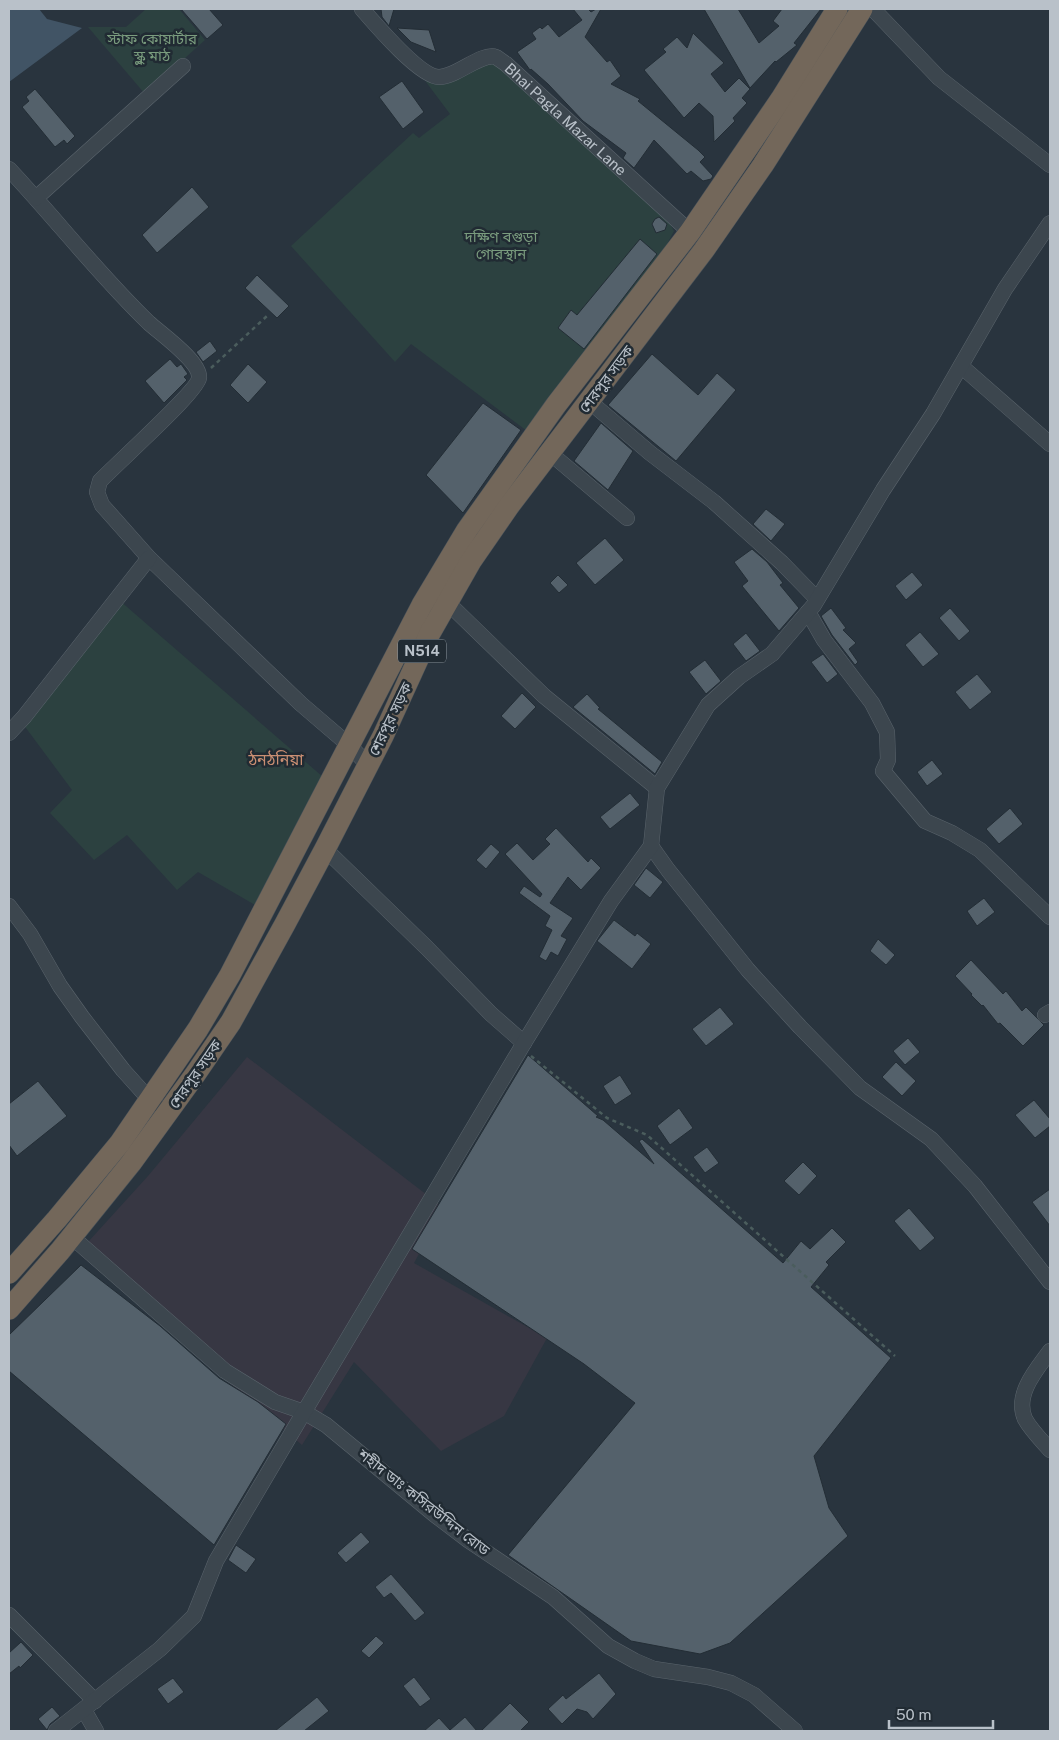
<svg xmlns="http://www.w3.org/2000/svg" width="1059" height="1740" font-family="'Public Sans','Noto Sans Bengali',sans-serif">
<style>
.medical{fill:#373743}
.green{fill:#2c4140}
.water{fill:#415465}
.building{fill:#54616b;stroke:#232d35}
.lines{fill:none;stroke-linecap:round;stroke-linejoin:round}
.minor-casing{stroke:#5a646c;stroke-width:16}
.highway-casing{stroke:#475159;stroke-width:22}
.path{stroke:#4b5d5d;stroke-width:2.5;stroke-dasharray:4 4;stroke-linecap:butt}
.minor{stroke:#3c464e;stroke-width:15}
.highway{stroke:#73675a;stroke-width:21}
.labels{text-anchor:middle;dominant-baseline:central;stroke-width:5;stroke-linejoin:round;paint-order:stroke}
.shield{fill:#212b33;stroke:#8b949c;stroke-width:1}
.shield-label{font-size:14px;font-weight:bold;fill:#b9c1c9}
.park-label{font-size:15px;fill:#7a9c7e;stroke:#212b33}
.street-label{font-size:15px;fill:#b9c1c9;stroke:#212b33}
.neighbourhood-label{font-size:16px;fill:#ca8f73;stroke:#212b33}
</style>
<rect width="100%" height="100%" fill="#29343e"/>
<polygon class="medical" points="247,1057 444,1208 414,1263 547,1338 504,1416 441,1451 354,1362 302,1445 78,1253 148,1176"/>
<g class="green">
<polygon points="146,9 179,9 205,40 145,94 88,27 126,27"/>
<polygon points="494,61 665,215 674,231 666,246 527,431 411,344 395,362 291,246 413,133 419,138 450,114 426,82 429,77"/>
<polygon points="119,600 323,777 257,906 198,872 177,890 127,835 94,860 50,813 72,790 23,724"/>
</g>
<polygon class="water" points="9,9 39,9 47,19 82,28 9,82"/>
<g class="building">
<polygon points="181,9 209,9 223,25 207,39"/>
<polygon points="381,9 394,9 389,26 382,17"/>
<polygon points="573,9 588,9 591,12 596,9 601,9 585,37 607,62 610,60 621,76 611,84 640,99 638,101 698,150 705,157 700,162 713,176 711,179 703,181 691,171 687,174 654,140 634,168 623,158 626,153 583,121 548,84 531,69 530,70 517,52 536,39 532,33 540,27 542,29 548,24 559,37 582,20"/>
<polygon points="704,9 738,9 759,43 779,26 773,21 782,9 821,9 794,43 797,45 776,62 775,61 750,88"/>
<polygon points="397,28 429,30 436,52 411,42"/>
<polygon points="693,33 724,63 711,74 725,92 739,78 750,89 742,98 747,103 733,118 735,121 714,142 713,116 699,103 684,118 644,70 666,52 663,49 677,37 687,48"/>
<polygon points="402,81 424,112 403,129 379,97"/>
<polygon points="35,89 75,136 67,144 64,140 55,147 22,107 29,101 26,97"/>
<polygon points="192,187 209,207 157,253 142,235"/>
<polygon points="659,217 667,224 665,230 656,233 652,224 655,219"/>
<polygon points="640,239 657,254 584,349 558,328 571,310 577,315"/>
<polygon points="257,275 289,306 277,318 245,288"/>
<polygon points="210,341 217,351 203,362 196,352"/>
<polygon points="652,354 698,395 717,373 736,390 676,461 608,405"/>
<polygon points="170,359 177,367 181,364 188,374 184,377 187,380 164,403 145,381"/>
<polygon points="248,364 267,382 248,403 230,385"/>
<polygon points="483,403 521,430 463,513 426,475"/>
<polygon points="601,423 633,451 608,490 574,461"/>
<polygon points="766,509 785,524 771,541 753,524"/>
<polygon points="605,538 624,560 595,585 576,563"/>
<polygon points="752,549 767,562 783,583 780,585 799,608 779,631 742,586 748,581 734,562"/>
<polygon points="912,572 923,585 906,600 895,586"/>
<polygon points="558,575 568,585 559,593 550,583"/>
<polygon points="831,608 846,628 843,630 856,643 849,649 858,662 855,665 832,635 821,616"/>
<polygon points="950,608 970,631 959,641 939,618"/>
<polygon points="920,632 939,654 923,667 905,645"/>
<polygon points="746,633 760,651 746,661 733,644"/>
<polygon points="823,654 838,674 827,683 811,662"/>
<polygon points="705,660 721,681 706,694 689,672"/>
<polygon points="977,674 992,692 970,710 955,692"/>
<polygon points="522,693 536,707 515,729 501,716"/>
<polygon points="587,694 600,708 598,709 662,762 655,774 573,707"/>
<polygon points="932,760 943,774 927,786 917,772"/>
<polygon points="630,793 640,805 610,829 600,817"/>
<polygon points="1010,808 1023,824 999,844 986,829"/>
<polygon points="556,828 588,862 591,858 601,868 581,890 568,877 550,903 573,918 561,936 567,939 558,956 551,952 546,961 539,957 552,930 545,926 550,916 519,893 524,886 540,897 542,894 505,854 517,843 533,860 550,844 545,839"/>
<polygon points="491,844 500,852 486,869 476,860"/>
<polygon points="646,868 663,882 650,898 634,885"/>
<polygon points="984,898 995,912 977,926 967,911"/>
<polygon points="614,920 635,936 637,933 651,944 632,969 597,941"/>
<polygon points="878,939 895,955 886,965 870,951"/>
<polygon points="971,960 1003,994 1006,991 1022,1011 1026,1007 1044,1025 1023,1046 1000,1023 998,1024 983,1005 982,1006 971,995 972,994 955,976"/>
<polygon points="720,1007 734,1024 706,1046 692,1029"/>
<polygon points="908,1038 920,1052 905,1065 893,1051"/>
<polygon points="528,1055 598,1116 596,1117 603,1120 654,1164 639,1141 642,1139 783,1263 801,1241 810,1249 832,1228 846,1242 826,1262 829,1265 811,1287 891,1358 814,1456 829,1508 848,1536 730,1643 700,1654 631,1641 508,1555 635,1403 584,1364 412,1249"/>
<polygon points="896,1062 916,1081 902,1096 882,1077"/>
<polygon points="620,1075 632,1094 615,1105 603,1086"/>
<polygon points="38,1081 67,1116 17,1156 9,1145 9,1104"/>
<polygon points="1034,1100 1050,1119 1050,1126 1035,1138 1015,1115"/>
<polygon points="679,1108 693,1128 670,1145 657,1126"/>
<polygon points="707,1147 719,1163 705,1173 693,1157"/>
<polygon points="803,1162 817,1176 799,1195 784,1181"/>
<polygon points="1050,1189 1050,1226 1032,1202"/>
<polygon points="909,1208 935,1238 920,1251 894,1221"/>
<polygon points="81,1265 160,1326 219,1378 258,1402 286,1424 214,1545 9,1371 9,1335"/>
<polygon points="361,1532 370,1542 346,1563 337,1553"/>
<polygon points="236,1545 256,1559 246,1573 228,1560"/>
<polygon points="391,1574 425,1613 415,1621 391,1593 384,1598 375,1587"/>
<polygon points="376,1636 384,1643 369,1658 361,1651"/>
<polygon points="21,1642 33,1655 20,1668 19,1666 9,1674 9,1653"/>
<polygon points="599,1673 616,1694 593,1719 587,1712 577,1709 562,1724 548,1709 563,1695 566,1699"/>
<polygon points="414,1677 431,1699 420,1707 403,1686"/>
<polygon points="173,1678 184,1692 168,1704 157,1689"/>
<polygon points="317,1697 329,1711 304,1731 275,1731"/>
<polygon points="510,1703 529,1722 520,1731 481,1731"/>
<polygon points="52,1707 60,1716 50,1724 47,1730 38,1719"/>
<polygon points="465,1717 477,1731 424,1731 439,1718 450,1730"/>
</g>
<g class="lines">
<g class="minor-casing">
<g id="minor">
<path id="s1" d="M362,9c13,15 58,68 77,68 18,0 42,-25 57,-20 3,2 7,5 10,7l184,168"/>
<polyline points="873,9 939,78 1050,165"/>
<path d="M9,169c47,50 90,106 140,154 12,11 52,39 50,55 -2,14 -84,87 -99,103l-3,11 5,13 47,53 152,146 49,42 18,19"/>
<polyline points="36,198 183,66"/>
<polyline points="961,366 1050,444"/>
<polyline points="589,401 650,453 714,502 782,563 817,599"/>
<polyline points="550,453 627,518"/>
<polyline points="447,602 544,696 657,788"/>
<polyline points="808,612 824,640 872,703 887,732 888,760 883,771 925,821 952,833 980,850 1050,917"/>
<polyline points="9,733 24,717 149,558"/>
<polyline points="651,846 668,870 748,970 800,1027 860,1088 931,1139 975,1186 1050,1282"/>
<polyline points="325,849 427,948 491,1014 524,1043"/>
<polyline points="9,906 30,934 60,986 82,1017 123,1070 149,1099 156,1104"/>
<polyline points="1045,1015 1050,1012"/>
<polyline points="72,1237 225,1371 275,1402 304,1412 326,1425 435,1515 468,1540 553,1597 608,1646 635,1661 654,1669 708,1677 731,1683 754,1695 795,1731"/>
<path d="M1050,1351c-13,18 -36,43 -25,68 6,11 17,22 25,31"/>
<polyline points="9,1615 95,1701"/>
<polyline points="84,1710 96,1731"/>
<polyline points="56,1731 160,1649 194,1616 216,1561 304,1412 524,1043 611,901 651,846 657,788 708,705 739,677 772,654 814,605 883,490 933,414 1005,289 1050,223"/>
</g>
</g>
<g class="highway-casing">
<g id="highway">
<polyline points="9,1273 57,1219 120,1143 198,1029 230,975 422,605 467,530 556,405 690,232 781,99 837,9"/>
<polyline points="9,1309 60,1251 131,1163 194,1076 231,1022 285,924 325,849 383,736 430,633 471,561 509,506 704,250 763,165 862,9"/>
</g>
</g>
<g class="path">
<polyline points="211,368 267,316"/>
<polyline points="531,1056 607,1118 647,1135 895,1356"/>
</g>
<use href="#minor" class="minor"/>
<use href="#highway" class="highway"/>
</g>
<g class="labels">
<rect class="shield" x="398" y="639.5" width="48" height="23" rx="4"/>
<g class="shield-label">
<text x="422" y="651">N514</text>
</g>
<g class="park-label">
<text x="152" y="38">স্টাফ কোয়ার্টার<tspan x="152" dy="17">স্কুল মাঠ</tspan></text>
<text x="501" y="236">দক্ষিণ বগুড়া<tspan x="501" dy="17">গোরস্থান</tspan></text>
</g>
<g class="street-label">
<text stroke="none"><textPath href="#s1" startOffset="259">Bhai Pagla Mazar Lane</textPath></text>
<text transform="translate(606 379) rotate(-53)">শেরপুর সড়ক</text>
<text transform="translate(390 719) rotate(-64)">শেরপুর সড়ক</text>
<text transform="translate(195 1074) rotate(-55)">শেরপুর সড়ক</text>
<text transform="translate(424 1502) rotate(38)">শহীদ ডাঃ কসিরউদ্দিন রোড</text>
</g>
<g class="neighbourhood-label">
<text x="276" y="759">ঠনঠনিয়া</text>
</g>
</g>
<rect width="1059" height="1740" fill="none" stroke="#b9c1c9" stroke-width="20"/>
<path d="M889 1720v8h104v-8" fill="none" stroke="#b9c1c9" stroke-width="2.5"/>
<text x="896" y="1720" font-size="15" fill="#b9c1c9" stroke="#212b33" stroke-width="4" paint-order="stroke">50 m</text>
</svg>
